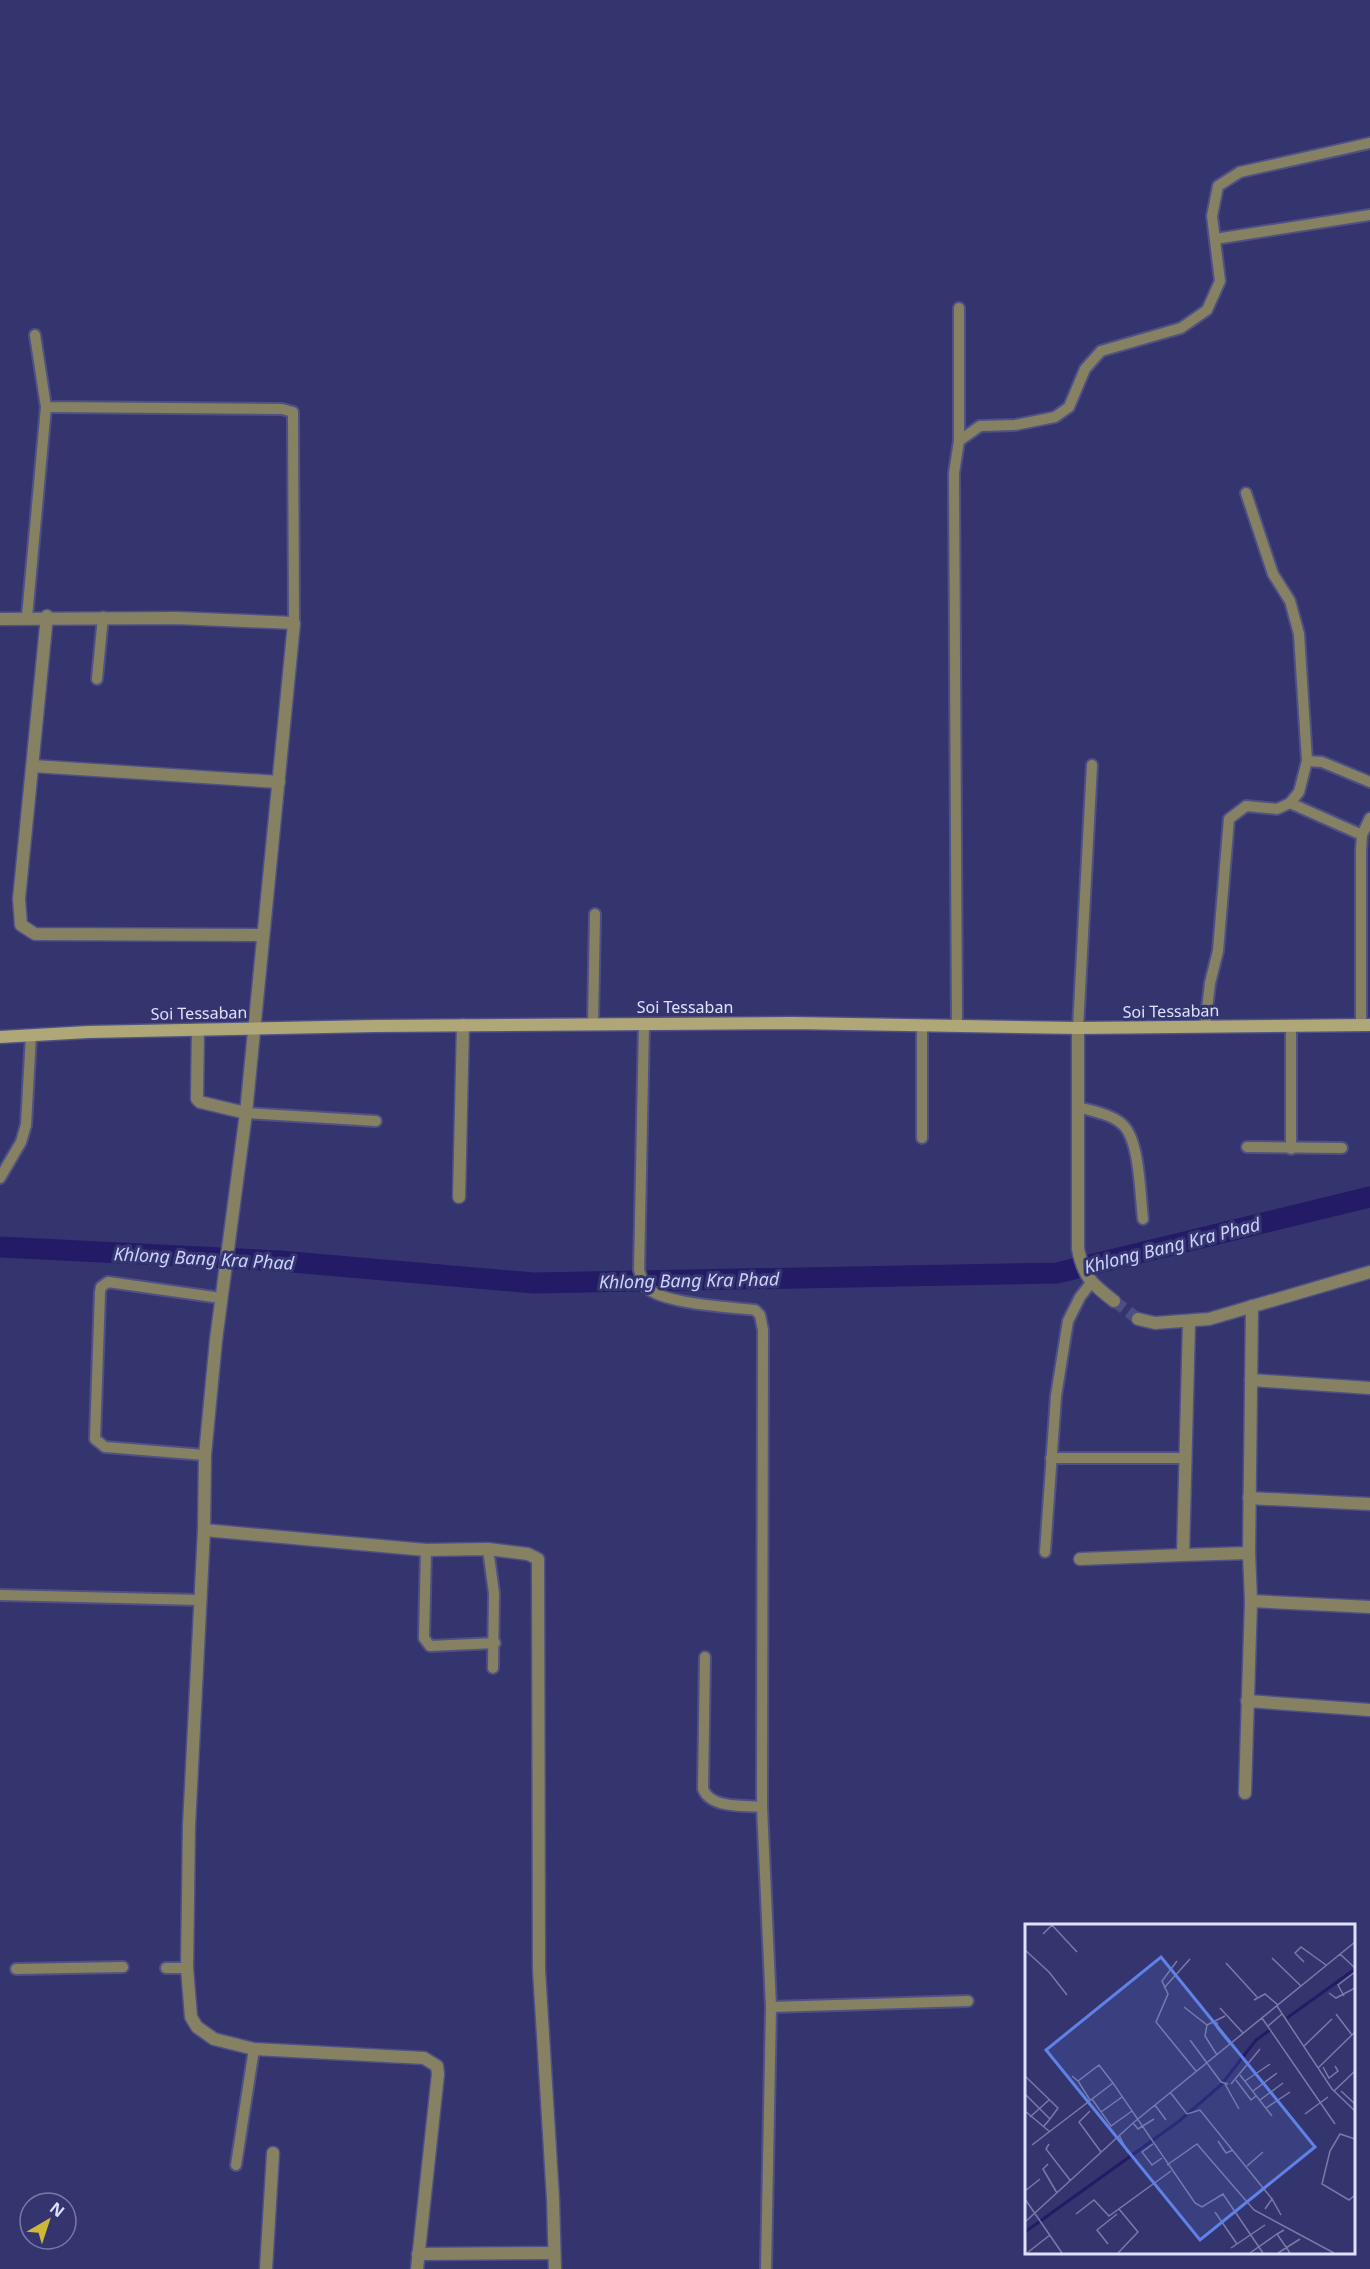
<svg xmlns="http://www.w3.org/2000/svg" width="1370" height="2269" font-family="'Noto Sans',sans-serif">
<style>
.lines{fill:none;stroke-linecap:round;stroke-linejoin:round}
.canal{stroke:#231b66;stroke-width:21}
.street-tunnel{stroke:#4d4f83;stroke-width:12;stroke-dasharray:12 6;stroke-linecap:butt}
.lane-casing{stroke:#4f5185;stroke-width:14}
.street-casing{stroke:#4f5185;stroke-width:15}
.secondary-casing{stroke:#4f5185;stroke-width:15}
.lane{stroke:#868163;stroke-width:10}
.street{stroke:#868163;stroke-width:12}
.secondary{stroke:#afa777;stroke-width:12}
.labels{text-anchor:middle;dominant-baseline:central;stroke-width:6;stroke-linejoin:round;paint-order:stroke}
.street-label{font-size:16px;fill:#dde1fd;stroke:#34356e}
.water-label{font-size:18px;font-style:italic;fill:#ccd1fe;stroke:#34356e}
.inset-river{fill:none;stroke:#231b66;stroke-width:3}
.inset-road{fill:none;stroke:#787aa7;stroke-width:1.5}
.view{fill:#6081e5;fill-opacity:0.15;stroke:#6081e5;stroke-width:3}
.inset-edge{fill:none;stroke:#dde1fd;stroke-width:3}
</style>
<rect width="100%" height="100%" fill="#34356e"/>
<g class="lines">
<polyline class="canal" points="0,1247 280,1261 534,1283 1057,1273 1370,1197"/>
<polyline class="street-tunnel" points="1114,1301 1138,1319"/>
<g class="lane-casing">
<g id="lane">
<polyline points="1215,239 1370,215"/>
<polyline points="35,335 46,407 282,409 293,412 294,623"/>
<polyline points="959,441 959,308"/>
<polyline points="27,617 46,407"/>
<polyline points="97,679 103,617"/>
<polyline points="1307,761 1322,762 1370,782"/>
<polyline points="1290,803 1362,835"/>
<polyline points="593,1024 595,914"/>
<path d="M644,1024l-5,246c2,6 3,12 7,17 16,17 84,20 109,23l5,5 3,15 -1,477 9,200 -5,262"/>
<polyline points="1361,1025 1361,850 1362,835 1370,818"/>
<polyline points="922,1026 922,1138"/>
<polyline points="957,1026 954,473 959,441 980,426 1015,425 1055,417 1069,407 1085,369 1101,351 1181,328 1207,310 1220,281 1212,216 1218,186 1240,172 1370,143"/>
<polyline points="1291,1026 1291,1149"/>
<polyline points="1205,1027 1210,983 1218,951 1229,819 1246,806 1277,809 1290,803 1299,792 1307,761 1299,634 1290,601 1273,574 1246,493"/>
<polyline points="1078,1028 1092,765"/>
<path d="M1078,1107c14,4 33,7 44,17 18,15 18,71 21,95"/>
<polyline points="246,1113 376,1121"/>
<polyline points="1247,1147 1342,1148"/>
<polyline points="0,1178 21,1142 26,1125 31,1035"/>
<polyline points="205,1455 105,1447 95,1439 100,1292 101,1287 108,1282 221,1298"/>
<polyline points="1051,1458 1185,1458"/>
<polyline points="488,1549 494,1593 493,1668"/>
<polyline points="426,1550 424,1638 430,1646 495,1643"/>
<polyline points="1045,1552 1056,1396 1068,1321 1080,1297 1091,1283"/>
<polyline points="0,1595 200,1600"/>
<path d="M705,1657l-2,132c8,20 41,16 59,18"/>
<polyline points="166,1968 187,1968"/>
<polyline points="16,1969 123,1967"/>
<polyline points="771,2007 968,2001"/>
<polyline points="236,2165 254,2049"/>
</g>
</g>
<g class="street-casing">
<g id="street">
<polyline points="47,616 19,899 21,925 35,934 263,935"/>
<polyline points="0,619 177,618 294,623 246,1113 216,1340 205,1455 204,1530 189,1826 187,1968 191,2017 197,2027 214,2039 254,2049 424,2058 437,2066 438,2074 417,2269"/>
<polyline points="33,766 279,782"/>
<path d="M1078,1028v221c6,29 14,35 36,52"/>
<polyline points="198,1030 197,1099 200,1102 246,1113"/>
<polyline points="459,1197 463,1025"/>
<polyline points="1138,1319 1155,1323 1209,1319 1370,1272"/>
<polyline points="1189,1322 1183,1555 1249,1553"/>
<polyline points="1251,1380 1370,1388"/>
<polyline points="1249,1498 1370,1504"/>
<polyline points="204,1530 426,1550 488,1549 528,1554 538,1559 539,1970 553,2199 555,2269"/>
<polyline points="1080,1559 1183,1555"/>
<polyline points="1251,1601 1370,1607"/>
<polyline points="1247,1701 1370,1710"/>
<polyline points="1245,1793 1251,1601 1249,1553 1252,1306"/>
<polyline points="418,2254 553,2253"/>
<polyline points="266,2269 273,2153"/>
</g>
</g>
<g class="secondary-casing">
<polyline id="secondary" points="0,1037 88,1032 374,1026 792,1023 1078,1028 1370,1025"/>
</g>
<use href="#lane" class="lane"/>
<use href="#street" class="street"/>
<use href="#secondary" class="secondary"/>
</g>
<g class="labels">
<g class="street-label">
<text x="685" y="1007">Soi Tessaban</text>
<text transform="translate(1171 1011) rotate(-1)">Soi Tessaban</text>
<text transform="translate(199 1013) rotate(-1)">Soi Tessaban</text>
</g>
<g class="water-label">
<text transform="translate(1172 1245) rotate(-14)">Khlong Bang Kra Phad</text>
<text transform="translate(204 1258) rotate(3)">Khlong Bang Kra Phad</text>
<text transform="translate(689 1280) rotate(-1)">Khlong Bang Kra Phad</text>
</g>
</g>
<g transform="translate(1025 1924)">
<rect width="330" height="330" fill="#34356e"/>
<path class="inset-river" d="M262,94l68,-49M0,308l153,-110 43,-37 35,-45 14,-10"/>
<path class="inset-road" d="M18,10l9,-9 25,27M0,26l24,22 18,23M315,30l15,14M247,34l29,28M152,37l-15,20 6,13 -12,28 40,49M279,38l-9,-9 6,-6 25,18M201,39l31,34M139,64l26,-29M304,69l7,5 19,-10M319,72l-6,-11 17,-13M229,76l11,-6 13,11M252,82l55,83 23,22M159,83l23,18 -2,11 12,19M195,84l23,25M311,90l16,21M237,94l73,106M192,98v6l13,16M182,101l18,-9M243,102l14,-12M165,116l31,42 7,2M279,122l28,-27M298,143l6,11 9,-7 -3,-5M293,144l37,-36M215,151l32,41M0,152l33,32 -8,11M47,152l6,5 21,-16 14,18M211,156l15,20 5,-4M53,157l12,19M220,157l25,-17M200,160l14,25M206,160l29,-35M228,167l24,-18M309,167l21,-20M316,167l14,13M145,168l17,22 13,-4 72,89M0,170l25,25 -6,7M67,175l19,27 21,-15M235,176l23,-17M130,181l11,15M241,184l24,-16M0,187l25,21M65,187l-11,11 22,30M76,188l21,-15M280,190l23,-17M5,193l19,-17M108,199l5,6 16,-10M94,211l9,18M330,215l-15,-5 -10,17 -8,33 27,16 6,-5M193,217l8,12 7,-3M24,220l-3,5 24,31M128,220l-11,8 10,13 10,-7M7,221l81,-62 82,120 7,4 21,-13 40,59M23,240l-5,5 14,24M142,241l30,-21 57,66 80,43M222,242l16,-14M0,267l15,-12M0,275l37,54M240,285l7,-10 9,16M190,288l22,32M51,290l18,-14 15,16 62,-45M0,298l108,-99 222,-181M259,306l-7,4 13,19M83,320l-11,-14 20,-16M206,324l34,-23M2,329l23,-18M93,329l20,-21 -19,-23M225,329l27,-19M253,329l22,-14"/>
<path class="view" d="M136,33l154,190 -115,93 -154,-190z"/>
<rect width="330" height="330" class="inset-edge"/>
</g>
<g transform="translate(48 2221) rotate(39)"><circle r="28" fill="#34356e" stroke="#787aa7" stroke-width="1.5"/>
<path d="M0-4.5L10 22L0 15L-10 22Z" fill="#cdb938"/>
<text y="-9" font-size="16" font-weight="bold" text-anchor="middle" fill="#dde1fd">N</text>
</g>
</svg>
